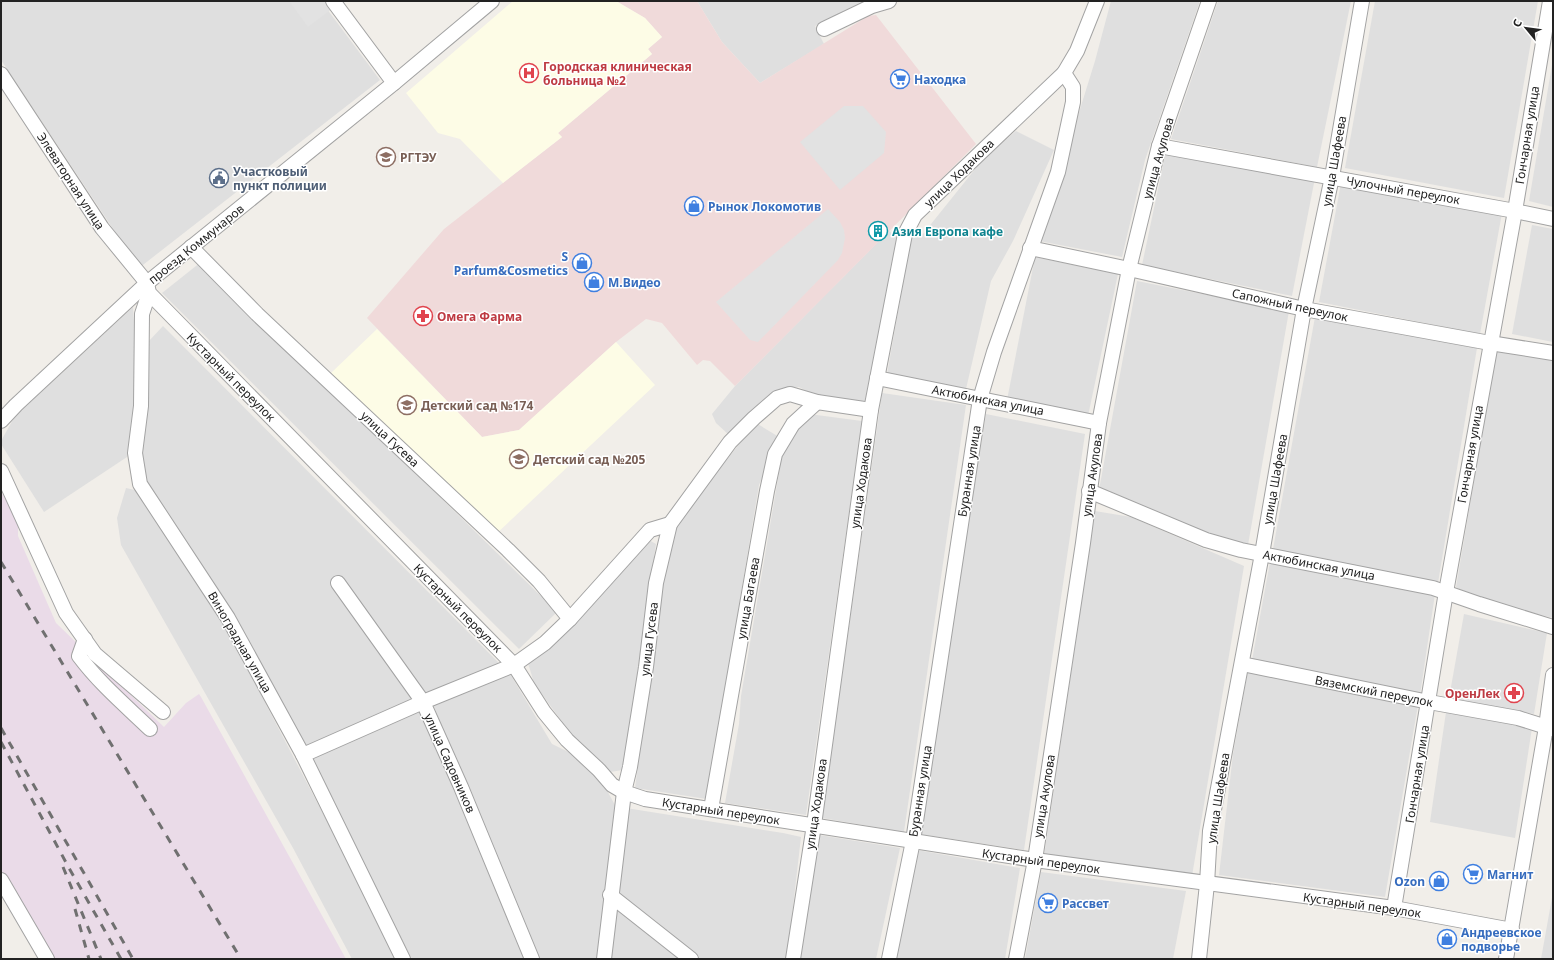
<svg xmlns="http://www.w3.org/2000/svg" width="1554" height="960" font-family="'Noto Sans',sans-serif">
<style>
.residential{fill:#dfdfdf}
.commercial{fill:#f0dada}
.industrial{fill:#eadbe8}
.education{fill:#fdfce6}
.parking{fill:#e2e2e2}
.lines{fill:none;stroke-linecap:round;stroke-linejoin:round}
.minor-casing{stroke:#a3a3a3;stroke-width:16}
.minor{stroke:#fff;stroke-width:14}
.rail{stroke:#707070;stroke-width:3;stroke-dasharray:8 8;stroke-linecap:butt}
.labels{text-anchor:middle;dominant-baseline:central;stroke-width:3;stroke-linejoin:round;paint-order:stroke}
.health-label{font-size:12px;font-weight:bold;fill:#be3a42;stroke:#fff;text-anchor:start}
.shop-label{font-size:12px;font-weight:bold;fill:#366cbe;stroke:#fff;text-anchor:start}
.street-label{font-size:12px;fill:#222;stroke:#fff}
.education-label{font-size:12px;font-weight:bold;fill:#785e54;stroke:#fff;text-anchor:start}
.service-label{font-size:12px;font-weight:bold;fill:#4e5e75;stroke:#fff;text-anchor:start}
.culture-label{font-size:12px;font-weight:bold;fill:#0d838f;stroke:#fff;text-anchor:start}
</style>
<rect width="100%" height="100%" fill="#f1eee9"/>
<g class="residential">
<polygon points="3,1 321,1 380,80 139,268 1,60 1,2"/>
<polygon points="697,1 871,1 815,26 824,44 760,83 722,42"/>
<polygon points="1111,1 1200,1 1145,160 1122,257 1039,241 1095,61"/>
<polygon points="1218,1 1351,1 1317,167 1171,139"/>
<polygon points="1375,1 1538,1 1504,198 1345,168"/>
<polygon points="1553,59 1553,207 1529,201"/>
<polygon points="1016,131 1054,150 1013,241 991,281 966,389 887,374 912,233 923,234 984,158"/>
<polygon points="1166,151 1315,178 1292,296 1142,265"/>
<polygon points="1341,183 1502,213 1480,334 1319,302"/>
<polygon points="1532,225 1553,229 1553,342 1512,334"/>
<polygon points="889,231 898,238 864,405 812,394 799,387 785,388 757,408 729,435 716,423 712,414 735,386"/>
<polygon points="1035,257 1118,274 1088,416 1007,400"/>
<polygon points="201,262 557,612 519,649 162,293"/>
<polygon points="1137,281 1289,311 1248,545 1206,536 1099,490"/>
<polygon points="133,307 138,376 127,457 44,512 1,444 1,441 15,416"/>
<polygon points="1315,317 1477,348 1438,583 1273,549"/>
<polygon points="163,326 500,664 303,749 141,478 143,424 148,342"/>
<polygon points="1496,351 1553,359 1553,618 1476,599 1456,587"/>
<polygon points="882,393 966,405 904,832 822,818"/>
<polygon points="809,414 862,421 806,815 725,803 739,724 741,696 783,449"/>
<polygon points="986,414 1085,434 1024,850 919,834"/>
<polygon points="756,423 779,437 759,485 707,799 635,788 661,590 676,523"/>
<polygon points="126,488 139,491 214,605 399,959 352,959 293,848 121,545 117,518"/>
<polygon points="1095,511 1131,517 1244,566 1192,876 1044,856"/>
<polygon points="647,539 656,544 623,770 610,772 570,733 534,683 528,663"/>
<polygon points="1270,562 1435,594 1420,695 1252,660"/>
<polygon points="1464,614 1547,633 1534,714 1449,698"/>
<polygon points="1248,669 1418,705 1385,897 1219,875 1233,754"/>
<polygon points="509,672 552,744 583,759 604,785 616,807 598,959 537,959 432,702"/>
<polygon points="422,706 529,959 412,959 306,757"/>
<polygon points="1446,712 1532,728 1515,838 1430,822"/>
<polygon points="626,808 783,833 801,837 787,959 699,959 656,921 616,891"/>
<polygon points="819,835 900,848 876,959 799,959"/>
<polygon points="917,850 1020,868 1005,959 895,959"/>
<polygon points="1041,872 1186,891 1173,959 1025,959"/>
<polygon points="1553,892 1553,959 1541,959"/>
<polygon points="613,905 684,959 606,959"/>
</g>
<polygon class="commercial" points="616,1 697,1 722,42 760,83 868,16 876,15 976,144 735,386 710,361 703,360 697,365 662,323 646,319 616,342 519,430 482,437 367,318 444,229 562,137 558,133 652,54 648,49 662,37 645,18"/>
<polygon class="industrial" points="1,492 18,520 18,536 56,623 164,727 186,703 199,694 201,697 346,959 48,959 1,882"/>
<g class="education">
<polygon points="513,1 616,1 645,18 662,37 648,49 652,54 558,133 562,137 503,183 460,139 438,133 406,93"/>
<polygon points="377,329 482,437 519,430 616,342 655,385 496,534 331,373"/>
</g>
<g class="parking">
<polygon points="289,1 333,1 336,6 308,27"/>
<polygon points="844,106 863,106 886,132 884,153 840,190 800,142"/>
<polygon points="828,209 840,222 844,230 845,238 842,253 838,260 758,342 750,340 716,302"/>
</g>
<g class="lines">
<g class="minor-casing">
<g id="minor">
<polyline points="333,1 394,83"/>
<polyline points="824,29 872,6 889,1"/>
<polyline points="1,74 102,228 147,283"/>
<polyline points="1159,146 1515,211 1553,219"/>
<polyline points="191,247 257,314 508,550 539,581 570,619"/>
<polyline points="1030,248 1129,269 1304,309 1490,343 1553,353"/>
<polyline points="147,283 149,293 514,665 544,712 567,740 599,770 612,785 624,792 645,799 1035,860 1394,908 1512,930"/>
<polyline points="149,293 142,314 141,406 135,453 140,484 228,618 303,755 403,959"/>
<polyline points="877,378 1099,423"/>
<polyline points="1,421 16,405 147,283 394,83 492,1"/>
<polyline points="1,471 66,613 95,654 163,712"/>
<polyline points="1089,491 1206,540 1241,550 1433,588 1479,604 1553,627"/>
<polyline points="338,583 423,702 461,787 532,959"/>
<path d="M85,639l-6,17c21,28 46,49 71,73"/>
<polyline points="1242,664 1429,702 1518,718 1553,729"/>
<polyline points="303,755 423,702 514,665 545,643 570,619 650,530 670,524"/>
<polyline points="711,809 767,491 775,454 793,424 817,402"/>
<polyline points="1,880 47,959"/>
<polyline points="610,895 691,959"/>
<polyline points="1394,908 1446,592 1515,211 1550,1"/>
<polyline points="604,959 624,792 630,767 646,667 656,583 670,524 730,442 754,418 777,398 790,394 817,402 871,410"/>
<polyline points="793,959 814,825 871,410 905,234 915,215 1064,73"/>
<polyline points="889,959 913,841 980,399 994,352 1058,172 1073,102 1073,87 1064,73 1077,51 1097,1"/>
<polyline points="1016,959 1035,860 1083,543 1099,423 1129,269 1159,146 1209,1"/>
<polyline points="1199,959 1207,884 1210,831 1262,554 1304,309 1332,177 1362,1"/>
<polyline points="1506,959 1546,727 1553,675"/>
</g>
</g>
<use href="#minor" class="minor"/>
<g class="rail">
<polyline points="1,562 241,959"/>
<polyline points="1,728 133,959"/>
<polyline points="1,742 69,868 121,959"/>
<polyline points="63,867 101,959"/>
<polyline points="75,909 89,959"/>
</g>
</g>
<defs>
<g id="hospital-ring" transform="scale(1)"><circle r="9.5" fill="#fff" stroke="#e0444e" stroke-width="1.5"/><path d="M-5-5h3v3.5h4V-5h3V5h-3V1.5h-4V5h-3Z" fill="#e0444e"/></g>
<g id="supermarket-ring" transform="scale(1)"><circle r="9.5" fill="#fff" stroke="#3f7fe0" stroke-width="1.5"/><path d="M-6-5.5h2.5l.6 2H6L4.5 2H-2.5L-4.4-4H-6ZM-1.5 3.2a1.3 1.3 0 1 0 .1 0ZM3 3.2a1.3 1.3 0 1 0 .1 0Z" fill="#3f7fe0"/></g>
<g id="university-ring" transform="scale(1)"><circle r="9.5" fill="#fff" stroke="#8d6e63" stroke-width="1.5"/><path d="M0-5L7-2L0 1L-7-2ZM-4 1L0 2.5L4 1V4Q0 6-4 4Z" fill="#8d6e63"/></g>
<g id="civic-ring" transform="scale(1)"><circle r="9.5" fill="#fff" stroke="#5c6f8a" stroke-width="1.5"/><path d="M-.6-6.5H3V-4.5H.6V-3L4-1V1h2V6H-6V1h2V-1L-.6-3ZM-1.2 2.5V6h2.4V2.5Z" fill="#5c6f8a"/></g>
<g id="shop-ring" transform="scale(1)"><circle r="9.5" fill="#fff" stroke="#3f7fe0" stroke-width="1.5"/><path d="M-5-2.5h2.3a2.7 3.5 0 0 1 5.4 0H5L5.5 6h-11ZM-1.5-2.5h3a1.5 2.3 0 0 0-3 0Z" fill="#3f7fe0"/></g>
<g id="building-ring" transform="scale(1)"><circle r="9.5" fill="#fff" stroke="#0f9aa8" stroke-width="1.5"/><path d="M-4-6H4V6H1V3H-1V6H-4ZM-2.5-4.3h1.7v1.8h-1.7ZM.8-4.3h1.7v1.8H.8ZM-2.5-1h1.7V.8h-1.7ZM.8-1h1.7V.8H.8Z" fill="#0f9aa8"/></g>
<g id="pharmacy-ring" transform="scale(1)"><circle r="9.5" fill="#fff" stroke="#e0444e" stroke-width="1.5"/><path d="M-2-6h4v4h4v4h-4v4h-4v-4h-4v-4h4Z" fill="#e0444e"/></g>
<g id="school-ring" transform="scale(1)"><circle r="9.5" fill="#fff" stroke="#8d6e63" stroke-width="1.5"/><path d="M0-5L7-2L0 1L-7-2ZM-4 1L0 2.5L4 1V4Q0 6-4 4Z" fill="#8d6e63"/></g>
</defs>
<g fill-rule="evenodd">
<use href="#hospital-ring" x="529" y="73"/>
<use href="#supermarket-ring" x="900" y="79"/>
<use href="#university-ring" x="386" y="157"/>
<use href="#civic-ring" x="219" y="178"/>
<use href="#shop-ring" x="694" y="206"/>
<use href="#building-ring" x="878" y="231"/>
<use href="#shop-ring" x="582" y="263"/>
<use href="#shop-ring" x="594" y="282"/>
<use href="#pharmacy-ring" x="423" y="316"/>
<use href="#school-ring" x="407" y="405"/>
<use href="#school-ring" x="519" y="459"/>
<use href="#pharmacy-ring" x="1514" y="693"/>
<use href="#supermarket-ring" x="1473" y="874"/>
<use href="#shop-ring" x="1439" y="881"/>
<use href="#supermarket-ring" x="1048" y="903"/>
<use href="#shop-ring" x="1447" y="939"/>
</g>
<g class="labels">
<g class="health-label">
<text x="543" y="66">Городская клиническая<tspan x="543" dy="14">больница №2</tspan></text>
<text x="437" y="316">Омега Фарма</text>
<text x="1500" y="693" text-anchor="end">ОренЛек</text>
</g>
<g class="shop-label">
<text x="914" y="79">Находка</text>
<text x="708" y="206">Рынок Локомотив</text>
<text x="568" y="256" text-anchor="end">S<tspan x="568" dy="14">Parfum&amp;Cosmetics</tspan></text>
<text x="608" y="282">М.Видео</text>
<text x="1487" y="874">Магнит</text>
<text x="1425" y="881" text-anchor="end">Ozon</text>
<text x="1062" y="903">Рассвет</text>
<text x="1461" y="932">Андреевское<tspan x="1461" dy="14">подворье</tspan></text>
</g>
<g class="street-label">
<text transform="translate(1527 135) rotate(-81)">Гончарная улица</text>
<text transform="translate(1158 158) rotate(-74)">улица Акулова</text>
<text transform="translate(1334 161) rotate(-80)">улица Шафеева</text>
<text transform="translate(959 173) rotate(-44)">улица Ходакова</text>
<text transform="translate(71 181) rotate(57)">Элеваторная улица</text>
<text transform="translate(1403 190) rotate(10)">Чулочный переулок</text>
<text transform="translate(196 244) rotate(-39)">проезд Коммунаров</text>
<text transform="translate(1290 305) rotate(12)">Сапожный переулок</text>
<text transform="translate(231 377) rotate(45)">Кустарный переулок</text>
<text transform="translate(988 400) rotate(11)">Актюбинская улица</text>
<text transform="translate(390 439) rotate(43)">улица Гусева</text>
<text transform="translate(1470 454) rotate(-80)">Гончарная улица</text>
<text transform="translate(969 471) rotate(-81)">Буранная улица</text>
<text transform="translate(1092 475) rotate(-82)">улица Акулова</text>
<text transform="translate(1275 479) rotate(-80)">улица Шафеева</text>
<text transform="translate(861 483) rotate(-82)">улица Ходакова</text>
<text transform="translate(1319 565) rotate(11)">Актюбинская улица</text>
<text transform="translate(748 598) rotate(-80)">улица Багаева</text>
<text transform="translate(458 608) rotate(45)">Кустарный переулок</text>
<text transform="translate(649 639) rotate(-83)">улица Гусева</text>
<text transform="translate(240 642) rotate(60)">Виноградная улица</text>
<text transform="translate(1374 691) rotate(11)">Вяземский переулок</text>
<text transform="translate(450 763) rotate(66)">улица Садовников</text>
<text transform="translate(1417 774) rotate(-81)">Гончарная улица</text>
<text transform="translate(920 791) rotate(-81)">Буранная улица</text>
<text transform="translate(1044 796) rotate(-81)">улица Акулова</text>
<text transform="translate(1218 798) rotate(-81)">улица Шафеева</text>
<text transform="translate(816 804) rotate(-82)">улица Ходакова</text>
<text transform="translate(721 811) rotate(9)">Кустарный переулок</text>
<text transform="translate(1041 861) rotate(8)">Кустарный переулок</text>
<text transform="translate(1362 905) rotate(8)">Кустарный переулок</text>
</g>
<g class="education-label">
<text x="400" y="157">РГТЭУ</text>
<text x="421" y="405">Детский сад №174</text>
<text x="533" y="459">Детский сад №205</text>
</g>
<g class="service-label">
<text x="233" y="171">Участковый<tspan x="233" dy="14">пункт полиции</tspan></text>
</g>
<g class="culture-label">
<text x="892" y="231">Азия Европа кафе</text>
</g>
</g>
<rect width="1554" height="960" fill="none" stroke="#222222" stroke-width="4"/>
<g transform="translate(1526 28) rotate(299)" stroke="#ffffff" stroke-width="3" paint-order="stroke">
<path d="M0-3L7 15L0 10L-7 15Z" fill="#222222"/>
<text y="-6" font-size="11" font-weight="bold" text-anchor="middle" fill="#222222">С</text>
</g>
</svg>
